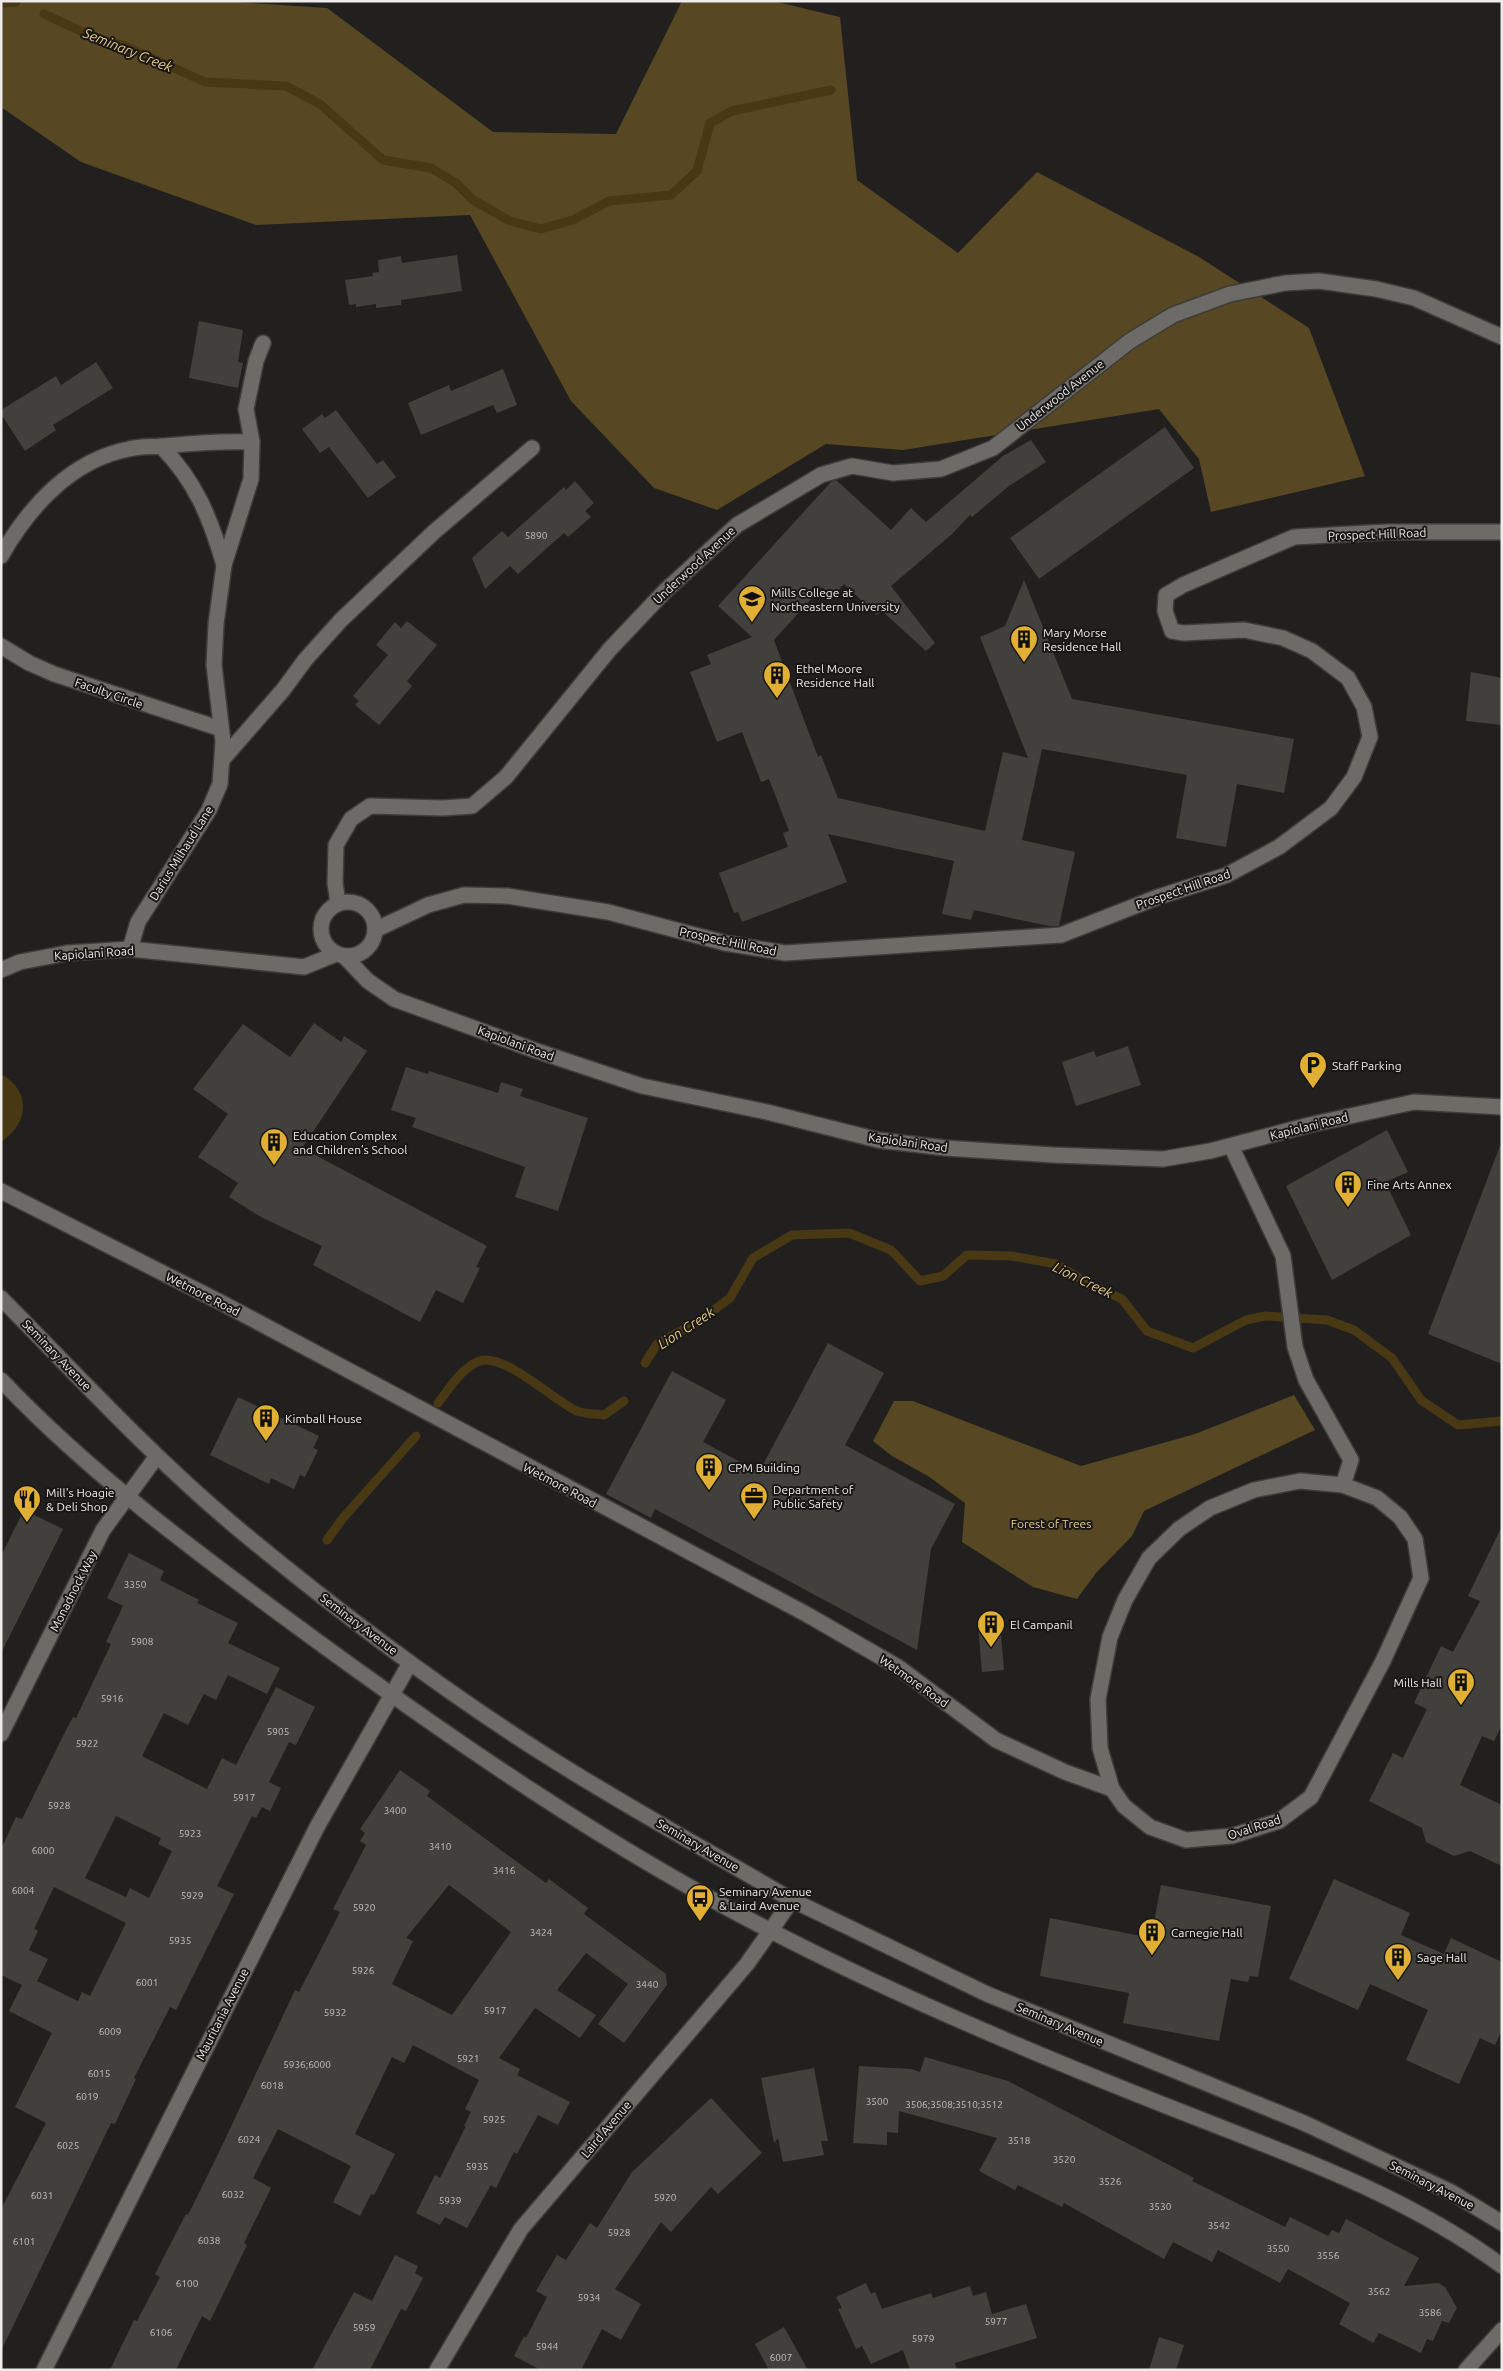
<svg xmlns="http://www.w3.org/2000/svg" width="1503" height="2371" font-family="Ubuntu,sans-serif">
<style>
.forest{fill:#574722}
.water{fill:#483813}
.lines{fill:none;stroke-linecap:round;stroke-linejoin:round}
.stream{stroke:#483813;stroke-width:9}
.building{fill:#41403d;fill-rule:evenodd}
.minor-casing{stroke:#3d3c3a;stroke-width:18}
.minor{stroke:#6c6b68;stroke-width:15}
.labels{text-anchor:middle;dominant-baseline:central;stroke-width:4;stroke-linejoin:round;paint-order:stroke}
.number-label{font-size:10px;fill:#c2c1bf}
.street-label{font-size:12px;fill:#edecea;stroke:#181715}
.poi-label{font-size:12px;fill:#edecea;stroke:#181715;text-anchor:start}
.park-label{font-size:12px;fill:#ebcd8e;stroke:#181715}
.water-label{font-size:14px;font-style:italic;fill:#e6c98a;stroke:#181715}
</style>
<rect width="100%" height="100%" fill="#22201e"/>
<g class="forest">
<polygon points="1,1 220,1 327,8 493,132 616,134 682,1 773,1 840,17 857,180 958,253 1037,172 1199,257 1309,328 1365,476 1211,512 1199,459 1159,409 903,450 826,444 717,510 654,488 571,401 470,215 256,225 81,162 1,107"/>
<polygon points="1294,1395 1315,1430 1144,1511 1132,1536 1096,1573 1077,1599 1033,1587 962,1542 965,1503 928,1476 892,1456 873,1441 894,1401 913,1401 1081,1466 1195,1434"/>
</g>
<path class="water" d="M1,1074c31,18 28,49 0,68z"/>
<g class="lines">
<g class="stream">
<polyline points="1,3 16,2"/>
<polyline points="44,14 100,40 125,46 205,82 286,86 320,104 383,160 431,168 456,183 473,200 510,221 541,229 573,220 609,201 671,195 697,171 710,123 732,111 831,90"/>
<polyline points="645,1363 657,1344 699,1321 730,1298 753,1258 792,1235 849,1233 891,1250 920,1281 943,1276 967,1255 1012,1256 1056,1264 1089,1284 1122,1299 1147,1331 1193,1348 1246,1320 1265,1316 1327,1320 1354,1330 1392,1358 1421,1400 1458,1425 1502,1421"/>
<path d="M438,1403c12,-15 21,-32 39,-41 24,-13 78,40 100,49 8,3 19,3 27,4l20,-14"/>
<polyline points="327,1540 343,1518 416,1436"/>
</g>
</g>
<g class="building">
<polygon points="457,255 462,291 401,300 401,305 376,308 376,304 356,307 356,304 349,305 345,280 373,276 372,273 379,272 378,260 401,256 402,263"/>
<polygon points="199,321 243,330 238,362 243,363 238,388 189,378"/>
<polygon points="96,362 113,388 53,425 56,430 25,451 1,414 1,410 56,376 61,385"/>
<polygon points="503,369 517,405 497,413 493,405 421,435 408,403 449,385 451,391"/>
<polygon points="336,410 377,464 383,460 396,477 368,498 329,447 320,453 302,429 322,414 325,418"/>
<polygon points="1165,427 1194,468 1039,579 1010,538"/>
<polygon points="1031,440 1046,462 1009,486 972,517 970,515 952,534 891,586 935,643 926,651 882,611 877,615 844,584 832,597 822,587 774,640 818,757 821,755 838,798 985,831 1003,752 1028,758 980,637 1005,626 1024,580 1072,699 1294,739 1284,793 1237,784 1226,847 1176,838 1187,775 1042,749 1022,840 1075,852 1059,926 1049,926 974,910 971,920 942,914 954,861 828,834 847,882 742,922 738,912 734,913 719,873 788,847 783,833 789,831 769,779 761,782 742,732 717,742 690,672 711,664 707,655 752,637 718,606 831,482 836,480 891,530 911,508 926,522 1003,456"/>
<polygon points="575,481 594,503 585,511 591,517 568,537 564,533 518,574 510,566 485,589 472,558 502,531 508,537 564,487 566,490"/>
<polygon points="407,621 437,645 407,681 412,686 379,725 355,705 359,701 353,696 388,655 376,645 395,622 401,628"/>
<polygon points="1471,672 1502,678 1502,725 1466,721"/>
<polygon points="314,1023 341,1042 344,1036 367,1051 302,1148 487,1246 476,1267 480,1268 463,1303 436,1290 420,1322 313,1265 322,1246 261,1217 229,1197 238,1183 198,1157 228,1114 193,1089 243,1024 290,1057"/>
<polygon points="1128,1046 1141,1085 1076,1106 1062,1062 1094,1051 1096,1057"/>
<polygon points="406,1067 428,1074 429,1071 498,1093 501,1082 523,1089 520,1096 588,1118 558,1211 515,1197 525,1167 412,1127 416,1118 391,1110"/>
<polygon points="1387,1130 1408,1172 1385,1182 1411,1235 1332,1280 1286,1186"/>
<polygon points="1500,1146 1502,1147 1502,1364 1428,1334"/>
<polygon points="828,1343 884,1373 845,1445 955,1504 931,1549 917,1650 655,1509 651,1518 606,1494 672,1371 726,1400 703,1442 759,1472"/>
<polygon points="238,1397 319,1436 313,1448 318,1450 305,1477 300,1475 294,1489 271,1478 269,1484 210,1455"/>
<polygon points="24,1510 63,1529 1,1653 1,1556"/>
<polygon points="1502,1526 1502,1725 1494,1741 1482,1736 1460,1785 1502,1805 1502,1866 1470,1851 1454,1856 1426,1842 1422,1828 1369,1801 1393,1753 1403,1758 1427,1709 1414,1703 1441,1646 1453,1652 1480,1601 1468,1596"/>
<path d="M129,1553l35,18 -4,9 39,20 -2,3 41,20 -10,20 52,25 -13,26 -39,-19 -12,25 -12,-6 -16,31 -24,-12 -22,43 65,33 15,-31 14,7 40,-78 39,20 -19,38 -7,-3 -20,40 12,6 -11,23 -8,-4 -6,11 -4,-2 -35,70 17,8 -58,116 -6,-3 -36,71 2,1 -21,45 -4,-1 -110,228v-142l45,-86 -31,-16 37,-74 -43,-22 13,-26 -21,-10v-126l15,-32 6,2 44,-89 7,-13 3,1 35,-74 -5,-2 17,-36 -16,-8zM116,1816l45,22 -3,6 14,7 -23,47 -19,-10 -4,9 -41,-19zM54,1887l72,36 -36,73 -8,-4 -4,9 -41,-20 11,-22 -19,-9 9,-19 -4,-2z"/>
<polygon points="1000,1624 1004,1670 982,1672 978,1625"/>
<path d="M400,1770l30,21 -3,5 119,87 3,-4 39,29 -4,6 82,60 1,11 -43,58 -26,-19 30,-40 -42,-31 -29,37 39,25 -16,23 -45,-30 -36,50 21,11 -3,6 53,27 -12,23 -20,-10 -21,39 -3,-2 -18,36 -5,-3 -24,43 -22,-11 -5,8 -24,-12 19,-38 5,3 26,-52h-2l7,-14 -6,-3 14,-29 -66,-35 -9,18 -12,-6 -37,77 40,20 -21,41 -3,-1 -11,22 -27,-14 18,-36 -73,-37 -25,49 18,10 -27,55 3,2 -37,76 -8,-5 -26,54h-66l24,-50 3,1 23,-44 -5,-3 31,-60 2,1 33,-67 74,-158 4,2 41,-80 -7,-3 33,-64 -6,-4 5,-8 -5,-4zM449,1885l62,47 -59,83 -60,-31 21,-43 -7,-3z"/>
<polygon points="1334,1879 1410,1913 1401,1935 1444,1954 1451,1938 1502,1962 1502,2030 1495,2045 1480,2038 1459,2084 1406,2060 1428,2010 1370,1984 1358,2010 1289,1979"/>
<polygon points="1161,1885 1271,1906 1258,1977 1250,1976 1248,1982 1231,1979 1219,2041 1123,2023 1129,1993 1040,1976 1050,1918 1151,1938"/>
<polygon points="925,2057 1008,2081 1194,2178 1192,2181 1285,2227 1290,2217 1328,2236 1332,2230 1339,2233 1346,2219 1419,2258 1404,2286 1438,2283 1445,2287 1457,2308 1449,2323 1442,2321 1433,2341 1427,2339 1421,2353 1379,2333 1373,2343 1339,2324 1350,2303 1288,2269 1280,2283 1218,2250 1212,2262 1173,2242 1164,2259 1064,2203 1062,2207 1018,2185 1015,2190 992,2178 979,2171 997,2138 899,2111 898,2133 887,2132 887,2145 853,2143 859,2066 911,2069 920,2072"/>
<polygon points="814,2068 828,2141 821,2141 824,2155 783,2162 778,2138 774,2143 761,2078"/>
<polygon points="711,2098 762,2153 718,2194 711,2187 671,2232 661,2222 615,2289 641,2304 621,2340 602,2329 581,2370 541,2370 514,2356 524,2336 526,2338 547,2297 536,2291 557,2255 566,2260 590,2223 597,2228 632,2172"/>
<polygon points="395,2255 418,2266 415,2273 423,2278 406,2311 401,2309 370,2370 312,2370 354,2292 372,2301"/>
<polygon points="866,2283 871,2294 875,2292 882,2309 931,2293 933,2298 970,2286 973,2296 986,2292 992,2314 1026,2304 1037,2338 955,2363 957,2370 910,2370 903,2350 871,2364 862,2346 856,2349 838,2309 842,2308 836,2297"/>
<polygon points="784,2327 808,2370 769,2370 755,2344"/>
<polygon points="1159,2337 1184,2345 1176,2370 1149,2370"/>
</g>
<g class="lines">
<g class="minor-casing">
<g id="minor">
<path d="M161,446c35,36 49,71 63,119"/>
<path d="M1,556c28,-49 70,-96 128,-107 11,-3 23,-2 35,-3 30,-3 58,-5 88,-4"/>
<polyline points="1,646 29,663 54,674 221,729"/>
<polyline points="222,760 283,690 305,660 341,620 434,532 532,448"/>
<circle cx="348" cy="929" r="27"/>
<polyline points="338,903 335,883 336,845 351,819 370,806 443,808 472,806 506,777 610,649 665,591 737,525 821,475 852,466 893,473 941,469 993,448 1130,341 1173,315 1230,294 1285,283 1319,281 1376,289 1414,298 1502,337"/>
<polyline points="375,930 428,905 464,895 507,896 608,912 725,943 785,953 1061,935 1158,897 1227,875 1279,847 1331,808 1354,777 1370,737 1364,707 1348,678 1312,651 1283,638 1244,630 1183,633 1172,631 1165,611 1166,595 1183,585 1294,537 1386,532 1502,532"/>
<polyline points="130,949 138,922 209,810 220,784 223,742 214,665 216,624 224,565 251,479 252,442 246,409 256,361 263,343"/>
<polyline points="344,956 368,981 394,999 534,1050 642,1086 767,1112 878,1140 945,1148 1053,1155 1163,1159 1210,1151 1309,1125 1414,1102 1502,1107"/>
<polyline points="1,970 20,962 67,953 130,949 304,967 336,954"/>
<polyline points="1231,1146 1283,1256 1295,1347 1306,1380 1351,1460 1343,1485"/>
<polyline points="1,1191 222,1303 806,1614 898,1667 996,1740 1065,1772 1112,1789"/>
<path d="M1,1298c79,80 155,163 241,234 98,81 200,158 308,226 79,50 162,95 242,142l195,94 317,129 147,69 51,31"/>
<path d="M1,1380c91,96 199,175 305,253 149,109 303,215 467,299 66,34 133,65 200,94 78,34 157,66 237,97 100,39 204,78 292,143"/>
<polygon points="1300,1481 1343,1485 1377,1498 1400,1517 1415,1539 1421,1578 1383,1661 1311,1797 1279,1821 1232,1836 1186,1840 1150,1827 1124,1806 1112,1789 1100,1748 1098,1699 1110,1637 1125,1600 1149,1558 1179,1529 1210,1508 1254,1490"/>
<polyline points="1,1734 103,1530 157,1456"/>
<polyline points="44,2370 317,1827 410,1663"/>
<polyline points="437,2370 521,2229 747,1964 792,1900"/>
<polyline points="1466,2370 1502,2330"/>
</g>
</g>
<use href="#minor" class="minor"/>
</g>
<defs>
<g id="university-pin" transform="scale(1.4375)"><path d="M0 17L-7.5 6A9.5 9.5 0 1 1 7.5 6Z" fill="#e1af34" stroke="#181715"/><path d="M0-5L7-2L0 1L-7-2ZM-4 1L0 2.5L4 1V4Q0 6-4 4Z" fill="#111"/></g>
<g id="building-pin" transform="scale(1.4375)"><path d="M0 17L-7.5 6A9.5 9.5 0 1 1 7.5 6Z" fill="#e1af34" stroke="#181715"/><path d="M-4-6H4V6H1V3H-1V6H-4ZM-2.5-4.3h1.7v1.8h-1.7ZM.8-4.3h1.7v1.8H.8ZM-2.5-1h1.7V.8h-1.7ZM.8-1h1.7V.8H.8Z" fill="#111"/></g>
<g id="parking-pin" transform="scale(1.4375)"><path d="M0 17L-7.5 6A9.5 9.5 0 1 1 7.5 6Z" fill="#e1af34" stroke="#181715"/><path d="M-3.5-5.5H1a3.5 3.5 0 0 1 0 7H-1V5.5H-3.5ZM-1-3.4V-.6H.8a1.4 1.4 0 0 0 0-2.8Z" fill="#111"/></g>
<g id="office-pin" transform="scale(1.4375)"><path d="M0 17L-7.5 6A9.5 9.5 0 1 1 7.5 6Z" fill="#e1af34" stroke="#181715"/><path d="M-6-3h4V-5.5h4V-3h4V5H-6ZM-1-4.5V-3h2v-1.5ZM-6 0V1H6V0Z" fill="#111"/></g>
<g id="restaurant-pin" transform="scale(1.4375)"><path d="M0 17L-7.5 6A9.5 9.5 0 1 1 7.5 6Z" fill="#e1af34" stroke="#181715"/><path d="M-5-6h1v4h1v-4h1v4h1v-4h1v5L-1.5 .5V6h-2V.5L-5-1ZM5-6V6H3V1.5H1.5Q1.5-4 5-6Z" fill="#111"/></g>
<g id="bus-pin" transform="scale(1.4375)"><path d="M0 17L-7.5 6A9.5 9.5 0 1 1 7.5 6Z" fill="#e1af34" stroke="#181715"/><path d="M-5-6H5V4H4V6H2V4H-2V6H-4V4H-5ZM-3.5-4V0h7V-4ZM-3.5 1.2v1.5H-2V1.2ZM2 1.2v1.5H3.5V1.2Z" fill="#111"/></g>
</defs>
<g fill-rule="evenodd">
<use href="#university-pin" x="752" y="599"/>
<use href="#building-pin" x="1024" y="639"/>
<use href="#building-pin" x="777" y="675"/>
<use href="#parking-pin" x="1313" y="1065"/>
<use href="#building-pin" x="274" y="1142"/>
<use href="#building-pin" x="1348" y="1184"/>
<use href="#building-pin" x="266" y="1418"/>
<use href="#building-pin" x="709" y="1467"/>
<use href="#office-pin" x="754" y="1496"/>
<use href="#restaurant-pin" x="27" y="1499"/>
<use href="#building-pin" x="991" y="1624"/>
<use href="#building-pin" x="1461" y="1682"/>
<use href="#bus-pin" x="700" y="1898"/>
<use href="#building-pin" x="1152" y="1932"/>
<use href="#building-pin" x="1398" y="1957"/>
</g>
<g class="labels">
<g class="number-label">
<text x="536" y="535">5890</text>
<text x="135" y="1584">3350</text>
<text x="142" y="1641">5908</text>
<text x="112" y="1698">5916</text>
<text x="278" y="1731">5905</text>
<text x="87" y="1743">5922</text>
<text x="244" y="1797">5917</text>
<text x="59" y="1805">5928</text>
<text x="395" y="1810">3400</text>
<text x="190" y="1833">5923</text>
<text x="440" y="1846">3410</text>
<text x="43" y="1850">6000</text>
<text x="504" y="1870">3416</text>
<text x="23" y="1890">6004</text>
<text x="192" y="1895">5929</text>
<text x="364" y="1907">5920</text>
<text x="541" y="1932">3424</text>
<text x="180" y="1940">5935</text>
<text x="363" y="1970">5926</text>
<text x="147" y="1982">6001</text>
<text x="647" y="1984">3440</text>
<text x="495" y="2010">5917</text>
<text x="335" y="2012">5932</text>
<text x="110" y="2031">6009</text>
<text x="468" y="2058">5921</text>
<text x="307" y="2064">5936;6000</text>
<text x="99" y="2073">6015</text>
<text x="272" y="2085">6018</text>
<text x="87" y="2096">6019</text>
<text x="877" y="2101">3500</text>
<text x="954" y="2104">3506;3508;3510;3512</text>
<text x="494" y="2119">5925</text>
<text x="249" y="2139">6024</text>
<text x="1019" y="2140">3518</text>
<text x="68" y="2145">6025</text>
<text x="1064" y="2159">3520</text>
<text x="477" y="2166">5935</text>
<text x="1110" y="2181">3526</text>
<text x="233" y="2194">6032</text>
<text x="42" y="2195">6031</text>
<text x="665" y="2197">5920</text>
<text x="450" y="2200">5939</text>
<text x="1160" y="2206">3530</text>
<text x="1219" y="2225">3542</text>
<text x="619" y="2232">5928</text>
<text x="209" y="2240">6038</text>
<text x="24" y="2241">6101</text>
<text x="1278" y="2248">3550</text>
<text x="1328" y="2255">3556</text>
<text x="187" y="2283">6100</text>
<text x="1379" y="2291">3562</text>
<text x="589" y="2297">5934</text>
<text x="1430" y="2312">3586</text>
<text x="996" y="2321">5977</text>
<text x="364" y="2327">5959</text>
<text x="161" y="2332">6106</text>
<text x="923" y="2338">5979</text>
<text x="547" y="2346">5944</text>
<text x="781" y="2357">6007</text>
</g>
<g class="street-label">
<text transform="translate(1060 395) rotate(-38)">Underwood Avenue</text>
<text transform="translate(1377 534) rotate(-2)">Prospect Hill Road</text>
<text transform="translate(694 565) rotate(-43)">Underwood Avenue</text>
<text transform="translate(109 693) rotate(19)">Faculty Circle</text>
<text transform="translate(181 853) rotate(-58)">Darius Milhaud Lane</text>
<text transform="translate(1183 889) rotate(-19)">Prospect Hill Road</text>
<text transform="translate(728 941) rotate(12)">Prospect Hill Road</text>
<text transform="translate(94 953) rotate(-4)">Kapiolani Road</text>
<text transform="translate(516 1043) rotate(20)">Kapiolani Road</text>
<text transform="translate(1309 1126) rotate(-14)">Kapiolani Road</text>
<text transform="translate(908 1142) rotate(8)">Kapiolani Road</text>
<text transform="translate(203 1294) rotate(27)">Wetmore Road</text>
<text transform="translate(57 1355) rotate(46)">Seminary Avenue</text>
<text transform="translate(560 1485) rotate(28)">Wetmore Road</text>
<text transform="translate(73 1591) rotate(-63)">Monadnock Way</text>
<text transform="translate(359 1624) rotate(37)">Seminary Avenue</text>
<text transform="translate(914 1681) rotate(35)">Wetmore Road</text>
<text transform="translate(1254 1827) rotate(-18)">Oval Road</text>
<text transform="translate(698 1845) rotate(30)">Seminary Avenue</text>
<text transform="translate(222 2014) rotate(-63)">Mauritania Avenue</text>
<text transform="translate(1060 2024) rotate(23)">Seminary Avenue</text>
<text transform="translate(606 2129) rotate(-50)">Laird Avenue</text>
<text transform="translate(1432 2185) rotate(27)">Seminary Avenue</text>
</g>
<g class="poi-label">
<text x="771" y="592">Mills College at<tspan x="771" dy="14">Northeastern University</tspan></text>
<text x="1043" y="632">Mary Morse<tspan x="1043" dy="14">Residence Hall</tspan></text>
<text x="796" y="668">Ethel Moore<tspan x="796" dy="14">Residence Hall</tspan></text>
<text x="1332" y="1065">Staff Parking</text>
<text x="293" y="1135">Education Complex<tspan x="293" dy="14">and Children’s School</tspan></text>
<text x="1367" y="1184">Fine Arts Annex</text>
<text x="285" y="1418">Kimball House</text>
<text x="728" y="1467">CPM Building</text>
<text x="773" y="1489">Department of<tspan x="773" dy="14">Public Safety</tspan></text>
<text x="46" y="1492">Mill's Hoagie<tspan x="46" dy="14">&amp; Deli Shop</tspan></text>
<text x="1010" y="1624">El Campanil</text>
<text x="1442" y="1682" text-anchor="end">Mills Hall</text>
<text x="719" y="1891">Seminary Avenue<tspan x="719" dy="14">&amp; Laird Avenue</tspan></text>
<text x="1171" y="1932">Carnegie Hall</text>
<text x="1417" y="1957">Sage Hall</text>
</g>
<g class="park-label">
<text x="1051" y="1523">Forest of Trees</text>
</g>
<g class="water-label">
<text transform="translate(128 50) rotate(22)">Seminary Creek</text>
<text transform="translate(1083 1280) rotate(26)">Lion Creek</text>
<text transform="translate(686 1328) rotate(-33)">Lion Creek</text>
</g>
</g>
<rect width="1503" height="2371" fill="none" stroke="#edecea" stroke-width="5"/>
</svg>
